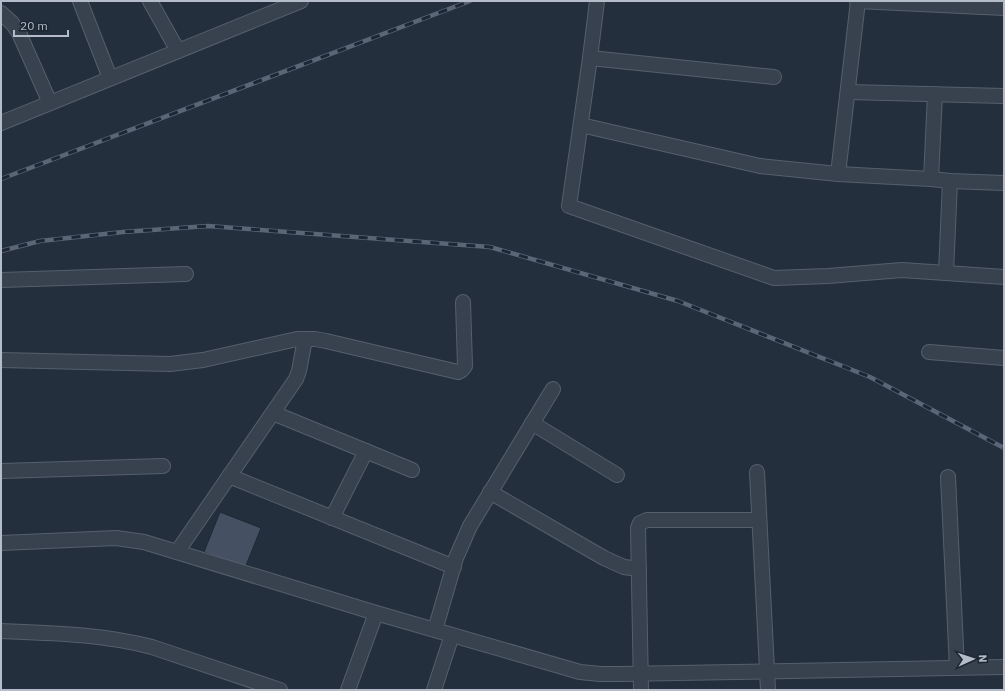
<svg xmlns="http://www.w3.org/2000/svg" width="1005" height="691" font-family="'IBM Plex Sans',sans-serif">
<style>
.building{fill:#455162;stroke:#1f2835}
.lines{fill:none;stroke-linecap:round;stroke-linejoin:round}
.minor-casing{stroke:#565f6c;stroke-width:16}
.minor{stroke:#38414e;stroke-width:14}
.rail-casing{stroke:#5a6575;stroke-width:4.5}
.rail{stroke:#1d2633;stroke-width:3;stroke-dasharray:9;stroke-linecap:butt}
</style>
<rect width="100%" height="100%" fill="#242f3e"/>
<polygon class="building" points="220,512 261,528 245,568 204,552"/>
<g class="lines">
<g class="minor-casing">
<g id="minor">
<polyline points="80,1 110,78"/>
<polyline points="150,1 178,51"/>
<polyline points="597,1 590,58 569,206 774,278 828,276 902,270 1004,277"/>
<polyline points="857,1 1004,8"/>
<polyline points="1,13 12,23 19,33 50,103"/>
<polyline points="590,58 774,77"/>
<polyline points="848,92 1004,96"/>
<polyline points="1,123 301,1"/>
<polyline points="581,125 760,166 838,174 931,179 950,181 1004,183"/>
<polyline points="838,174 858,1"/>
<polyline points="931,179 935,94"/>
<polyline points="946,273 950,181"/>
<polyline points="1,280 186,274"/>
<polyline points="929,352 1004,358"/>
<polyline points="1,360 170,364 203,360 297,339 315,339 326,341 458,372 462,370 465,366 463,302"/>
<polyline points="273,413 412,470"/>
<polyline points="532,423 617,475"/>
<polyline points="1,471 163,466"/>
<polyline points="757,472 768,690"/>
<polyline points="229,476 454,567"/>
<polyline points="948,477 957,668"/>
<polyline points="490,492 604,558 624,567 639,569"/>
<polyline points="332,518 366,451"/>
<polyline points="1,543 116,538 144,542 376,613 580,672 600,674 621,674 1004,667"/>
<polyline points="177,552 296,379 299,371 305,339"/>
<polyline points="435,630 456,558 470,526 553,389"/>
<path d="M1,631c51,2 101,3 151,16l128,43"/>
<polyline points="348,690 376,613"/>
<polyline points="434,690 452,635"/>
<polyline points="641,690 638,528 640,523 647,520 759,520"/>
</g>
</g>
<use href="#minor" class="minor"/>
<g class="rail-casing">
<g id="rail">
<polyline points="1,179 470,1"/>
<polyline points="1,251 40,241 123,232 208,226 490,247 678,301 870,377 1004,448"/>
</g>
</g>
<use href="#rail" class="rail"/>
</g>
<rect width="1005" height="691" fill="none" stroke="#b4bcc9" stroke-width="4"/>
<g transform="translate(973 659) rotate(87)" stroke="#1d2633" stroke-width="3" paint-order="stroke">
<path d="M0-3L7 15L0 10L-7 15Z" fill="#b4bcc9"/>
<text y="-6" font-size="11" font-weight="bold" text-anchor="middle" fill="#b4bcc9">N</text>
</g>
<path d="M14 30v6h54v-6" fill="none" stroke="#b4bcc9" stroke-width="2"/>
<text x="20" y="30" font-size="12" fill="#b4bcc9" stroke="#1d2633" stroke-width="3" paint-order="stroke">20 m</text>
</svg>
